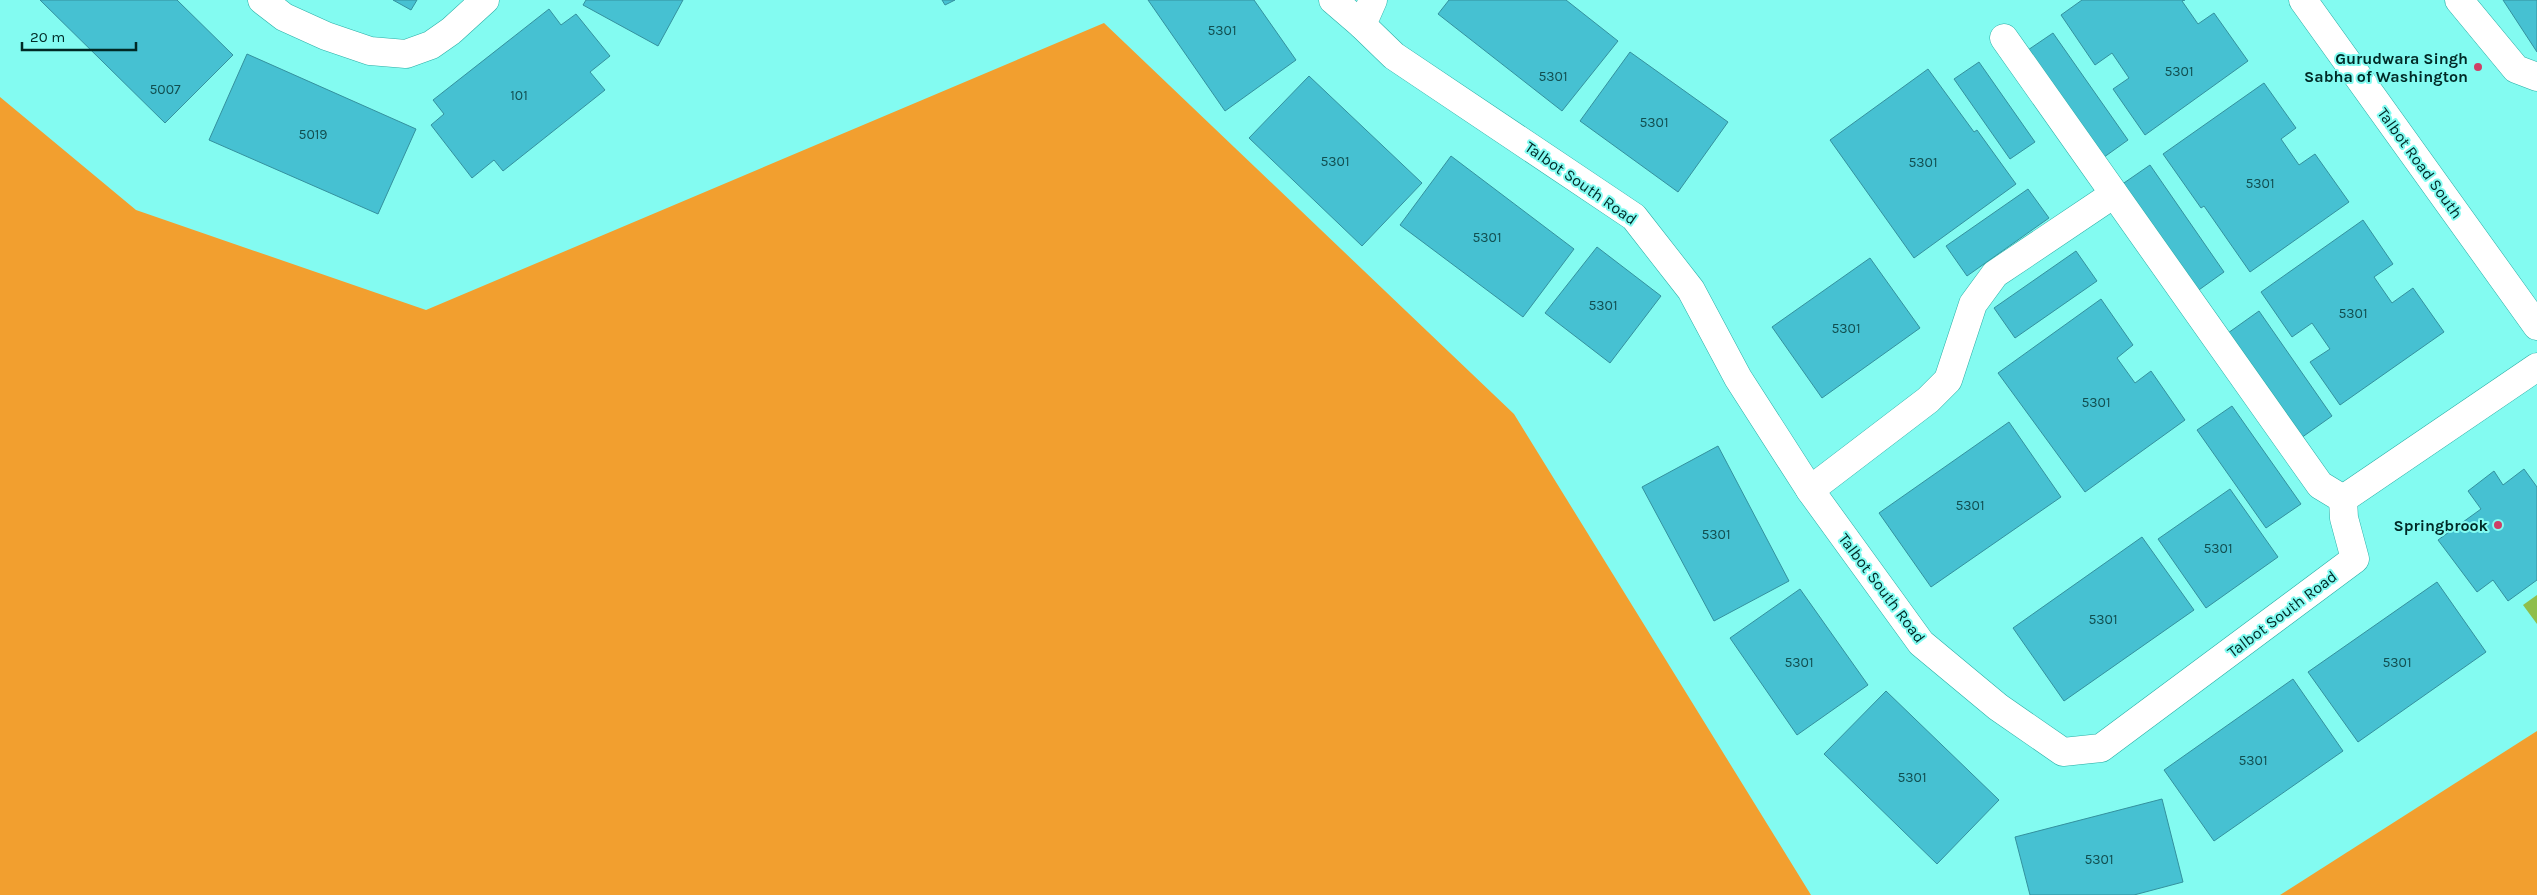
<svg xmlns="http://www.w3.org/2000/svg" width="2537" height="895" font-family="Karla,sans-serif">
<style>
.forest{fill:#f29f2f}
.water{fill:#8fbe4b}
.building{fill:#46c1d2;stroke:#34919e}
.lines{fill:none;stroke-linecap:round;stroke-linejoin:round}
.minor-casing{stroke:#2aaea6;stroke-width:29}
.minor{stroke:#fff;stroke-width:28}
.poi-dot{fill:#ce3f66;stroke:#83fbf1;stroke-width:2}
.labels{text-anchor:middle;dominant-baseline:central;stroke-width:4;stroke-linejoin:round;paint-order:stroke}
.number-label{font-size:14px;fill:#124f51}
.poi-label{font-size:16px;font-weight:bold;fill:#002926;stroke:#83fbf1;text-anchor:end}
.street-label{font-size:16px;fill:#002926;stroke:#83fbf1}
</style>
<rect width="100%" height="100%" fill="#83fbf1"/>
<g class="forest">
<polygon points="1104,23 1514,414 1811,895 0,895 0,97 136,210 426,310"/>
<polygon points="2537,731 2537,895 2280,895"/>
</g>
<polygon class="water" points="2537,595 2537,624 2523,605"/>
<g class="building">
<polygon points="40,0 177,0 233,55 165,123"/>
<polygon points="393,0 417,0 411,10"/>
<polygon points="586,0 683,0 658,46 583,5"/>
<polygon points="942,0 955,0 945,5"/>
<polygon points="1148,0 1254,0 1296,60 1225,111"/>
<polygon points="1449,0 1566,0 1618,41 1562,111 1438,14"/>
<polygon points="2082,0 2185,0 2182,1 2198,24 2214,13 2248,61 2145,135 2113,89 2129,78 2112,53 2095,65 2061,15"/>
<polygon points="2503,0 2537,0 2537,52"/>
<polygon points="549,9 561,25 576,14 610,56 590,72 605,90 503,171 494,160 472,178 431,125 444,114 433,100"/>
<polygon points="2053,33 2128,140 2100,160 2025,52"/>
<polygon points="1630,52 1728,122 1678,192 1580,121"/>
<polygon points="247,54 416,129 378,214 209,140"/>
<polygon points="1979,62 2035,142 2010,159 1954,79"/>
<polygon points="1928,69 1974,132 1977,130 2016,184 1914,258 1830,140"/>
<polygon points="1309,76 1422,183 1362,246 1249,138"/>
<polygon points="2264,83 2296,128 2281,139 2299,165 2315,154 2349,202 2250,272 2204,206 2201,208 2163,154"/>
<polygon points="1451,156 1574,249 1523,317 1400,225"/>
<polygon points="2150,165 2224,272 2196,292 2121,185"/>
<polygon points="2028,189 2049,218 1967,276 1946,246"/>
<polygon points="2363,220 2393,264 2374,277 2392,303 2413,288 2444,332 2340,405 2310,362 2330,349 2312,323 2292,337 2261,292"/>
<polygon points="1597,247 1661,296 1610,363 1545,313"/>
<polygon points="2076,251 2097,281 2015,338 1994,308"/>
<polygon points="1870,258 1920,328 1822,398 1772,327"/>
<polygon points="2101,299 2133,345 2117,358 2135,383 2151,371 2185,420 2085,492 1998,373"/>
<polygon points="2259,311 2332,416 2301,438 2228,333"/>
<polygon points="2232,406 2301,504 2266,528 2197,430"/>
<polygon points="2009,422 2061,497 1931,587 1879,513"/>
<polygon points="1718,446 1789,581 1714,621 1642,487"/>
<polygon points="2524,469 2537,487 2537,580 2508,601 2493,580 2477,592 2438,540 2481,509 2468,491 2494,471 2503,485"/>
<polygon points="2230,489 2278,557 2206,608 2158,539"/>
<polygon points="2142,537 2194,610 2064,701 2013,628"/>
<polygon points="2437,582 2486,652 2358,742 2308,672"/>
<polygon points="1800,589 1868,685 1797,735 1730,638"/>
<polygon points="2293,679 2343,751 2214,841 2164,770"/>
<polygon points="1886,691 1999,800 1937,864 1824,754"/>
<polygon points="2162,799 2183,882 2134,895 2030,895 2015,837"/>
</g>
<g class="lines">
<g class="minor-casing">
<g id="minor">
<polyline points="262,0 284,17 326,36 370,51 406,54 431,45 451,31 485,0"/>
<polyline points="1333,0 1362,25"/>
<polyline points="1373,0 1362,25 1394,56 1634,217 1691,290 1738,378 1810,490 1921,643 1998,707 2063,752 2101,748 2355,559 2344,518 2343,499 2537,367"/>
<polyline points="2303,0 2537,326"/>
<polyline points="2459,0 2516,69 2537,77"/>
<polyline points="2004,38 2320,485 2343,499"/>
<polyline points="1810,490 1928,400 1948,380 1973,304 1995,274 2114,194"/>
</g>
</g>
<use href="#minor" class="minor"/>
</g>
<g class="poi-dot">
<circle cx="2478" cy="67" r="5"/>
<circle cx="2498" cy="525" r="5"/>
</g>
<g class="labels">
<g class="number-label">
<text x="1222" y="30">5301</text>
<text x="2179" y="71">5301</text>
<text x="1553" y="76">5301</text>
<text x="165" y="89">5007</text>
<text x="519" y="95">101</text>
<text x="1654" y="122">5301</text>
<text x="313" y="134">5019</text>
<text x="1335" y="161">5301</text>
<text x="1923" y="162">5301</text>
<text x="2260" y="183">5301</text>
<text x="1487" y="237">5301</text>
<text x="1603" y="305">5301</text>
<text x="2353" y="313">5301</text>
<text x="1846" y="328">5301</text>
<text x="2096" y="402">5301</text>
<text x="1970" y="505">5301</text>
<text x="1716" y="534">5301</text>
<text x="2218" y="548">5301</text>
<text x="2103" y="619">5301</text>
<text x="1799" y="662">5301</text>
<text x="2397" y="662">5301</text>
<text x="2253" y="760">5301</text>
<text x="1912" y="777">5301</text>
<text x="2099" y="859">5301</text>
</g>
<g class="poi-label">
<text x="2468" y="58">Gurudwara Singh<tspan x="2468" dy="18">Sabha of Washington</tspan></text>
<text x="2488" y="525">Springbrook</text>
</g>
<g class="street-label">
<text transform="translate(2420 163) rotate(54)">Talbot Road South</text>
<text transform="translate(1581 183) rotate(35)">Talbot South Road</text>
<text transform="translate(1882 588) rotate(53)">Talbot South Road</text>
<text transform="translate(2282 614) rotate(-37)">Talbot South Road</text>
</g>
</g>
<path d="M22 42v8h114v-8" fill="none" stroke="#002926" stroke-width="2.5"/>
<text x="30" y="42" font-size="15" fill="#002926" stroke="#83fbf1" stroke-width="4" paint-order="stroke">20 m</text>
</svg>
